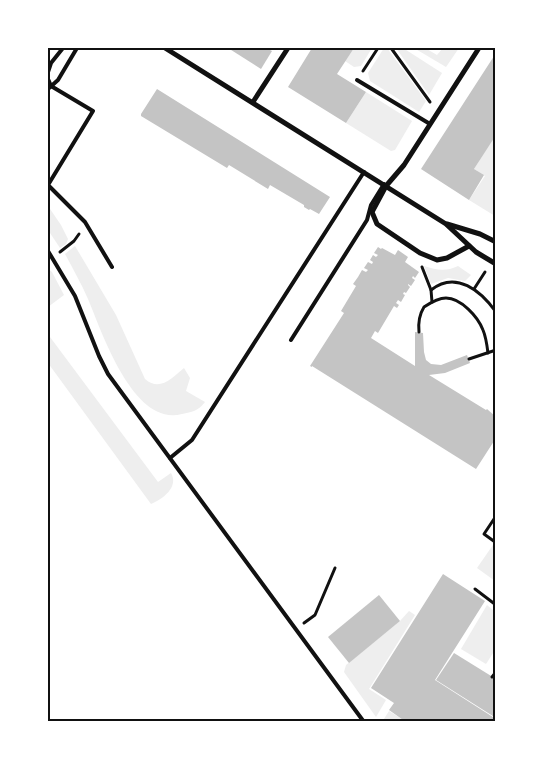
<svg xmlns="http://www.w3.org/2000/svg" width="543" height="769" font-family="'Fira Sans',sans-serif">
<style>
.green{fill:#eee}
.building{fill:#c4c4c4}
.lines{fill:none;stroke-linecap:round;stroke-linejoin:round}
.path{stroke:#111;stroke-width:3}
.service{stroke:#111;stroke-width:4}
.minor{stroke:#111;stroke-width:5}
.neatline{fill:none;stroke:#111;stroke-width:2}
</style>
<rect width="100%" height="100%" fill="#fff"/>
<g class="green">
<polygon points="354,48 372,48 361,66 354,67 345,61"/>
<polygon points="384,48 387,48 426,101 419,112 370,81 368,73"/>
<polygon points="396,48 403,48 442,73 429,95"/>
<polygon points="414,48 425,48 437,55 443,48 459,48 446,67"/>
<polygon points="366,92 412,121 395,150 391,151 346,123"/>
<polygon points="495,135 495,216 469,200 485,176 474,169"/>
<polygon points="48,206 61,225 68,239 66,244 60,248 48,230"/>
<path d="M75,246l41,69 29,64c15,13 27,-1 39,-11l6,10 -4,13 19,11c-7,9 -13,10 -23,12 -49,13 -80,-82 -94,-115 -7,-16 -15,-30 -23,-45z"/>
<path d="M424,266c13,4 21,6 34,0l13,9 -6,6 -17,-3 -17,6z"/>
<polygon points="48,269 52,272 64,295 48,307"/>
<path d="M50,337l108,145 13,-9c8,14 -8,26 -20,31l-103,-141v-25z"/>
<polygon points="495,542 495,581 477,568"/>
<polygon points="487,605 495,612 495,650 486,664 461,649"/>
<polygon points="409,611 415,615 369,689 386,700 376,717 344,672 346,665 400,621"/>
<polygon points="389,711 405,721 382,722"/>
</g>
<g class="building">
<polygon points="228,48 266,48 272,51 261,69"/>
<polygon points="312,48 354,48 337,74 366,92 346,123 288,87"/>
<polygon points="496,53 496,135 474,169 484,175 469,200 421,169"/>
<polygon points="157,89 330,197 319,214 310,209 309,210 304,207 304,205 270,185 268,189 229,165 227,168 141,116 141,114"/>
<polygon points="378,247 381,249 382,248 395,255 398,250 408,257 405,262 419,272 415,278 413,276 412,278 415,280 411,286 408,284 408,285 410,287 406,293 404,292 403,294 405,295 401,302 398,300 396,303 399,305 397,308 394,306 378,333 375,331 371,338 415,366 415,332 423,333 424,352 426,360 431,364 441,365 467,355 470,363 445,373 429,375 486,410 487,409 496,417 496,438 476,469 312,366 312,367 310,366 344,313 341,311 356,286 353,284 358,277 366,282 358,277 362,270 366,272 368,270 364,268 368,262 372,264 373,262 370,260 373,255 376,257 378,255 374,253"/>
<polygon points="443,574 485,601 435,680 496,719 496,722 406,722 389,710 394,703 371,688"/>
<polygon points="379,595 400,621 349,663 328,637"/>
<polygon points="454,653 496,679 496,718 436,680"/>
</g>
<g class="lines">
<g class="path">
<polyline points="391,48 430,102"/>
<polyline points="363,71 378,48"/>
<polyline points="60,252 74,241 79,234"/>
<polyline points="422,267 431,290 432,302"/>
<polyline points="474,289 485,272"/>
<path d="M431,290c25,-20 50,1 65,22"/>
<path d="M419,332c-1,-10 0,-17 5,-25 6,-4 14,-9 22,-9 15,0 32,19 37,32 3,7 4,15 5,23"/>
<polyline points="469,359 496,350"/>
<polyline points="495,542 484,534 496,516"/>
<polyline points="475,589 496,605"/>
<polyline points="304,623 315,615 335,568"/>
<polyline points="492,677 496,672"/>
</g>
<g class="service">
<polyline points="48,72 51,63 63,48"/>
<polyline points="48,79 51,86 93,111 48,185 85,222 112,267"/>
<polyline points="357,80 430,124"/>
<polyline points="48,89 58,80 77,48"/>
<polyline points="48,251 75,296 99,356 108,374 364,722"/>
<polyline points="291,340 367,220 371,205 384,184"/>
<polyline points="170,458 192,440 364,172"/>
</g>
<g class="minor">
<polyline points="165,48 446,224 476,252 496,264"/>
<polyline points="253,102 288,48"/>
<polyline points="447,224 480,234 496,242"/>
<polyline points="469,246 447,258 437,260 420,253 377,224 372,212 386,186 404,165 479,48"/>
</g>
</g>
<rect width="543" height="769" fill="none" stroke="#ffffff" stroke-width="98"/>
<rect x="49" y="49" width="445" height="671" class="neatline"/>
</svg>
